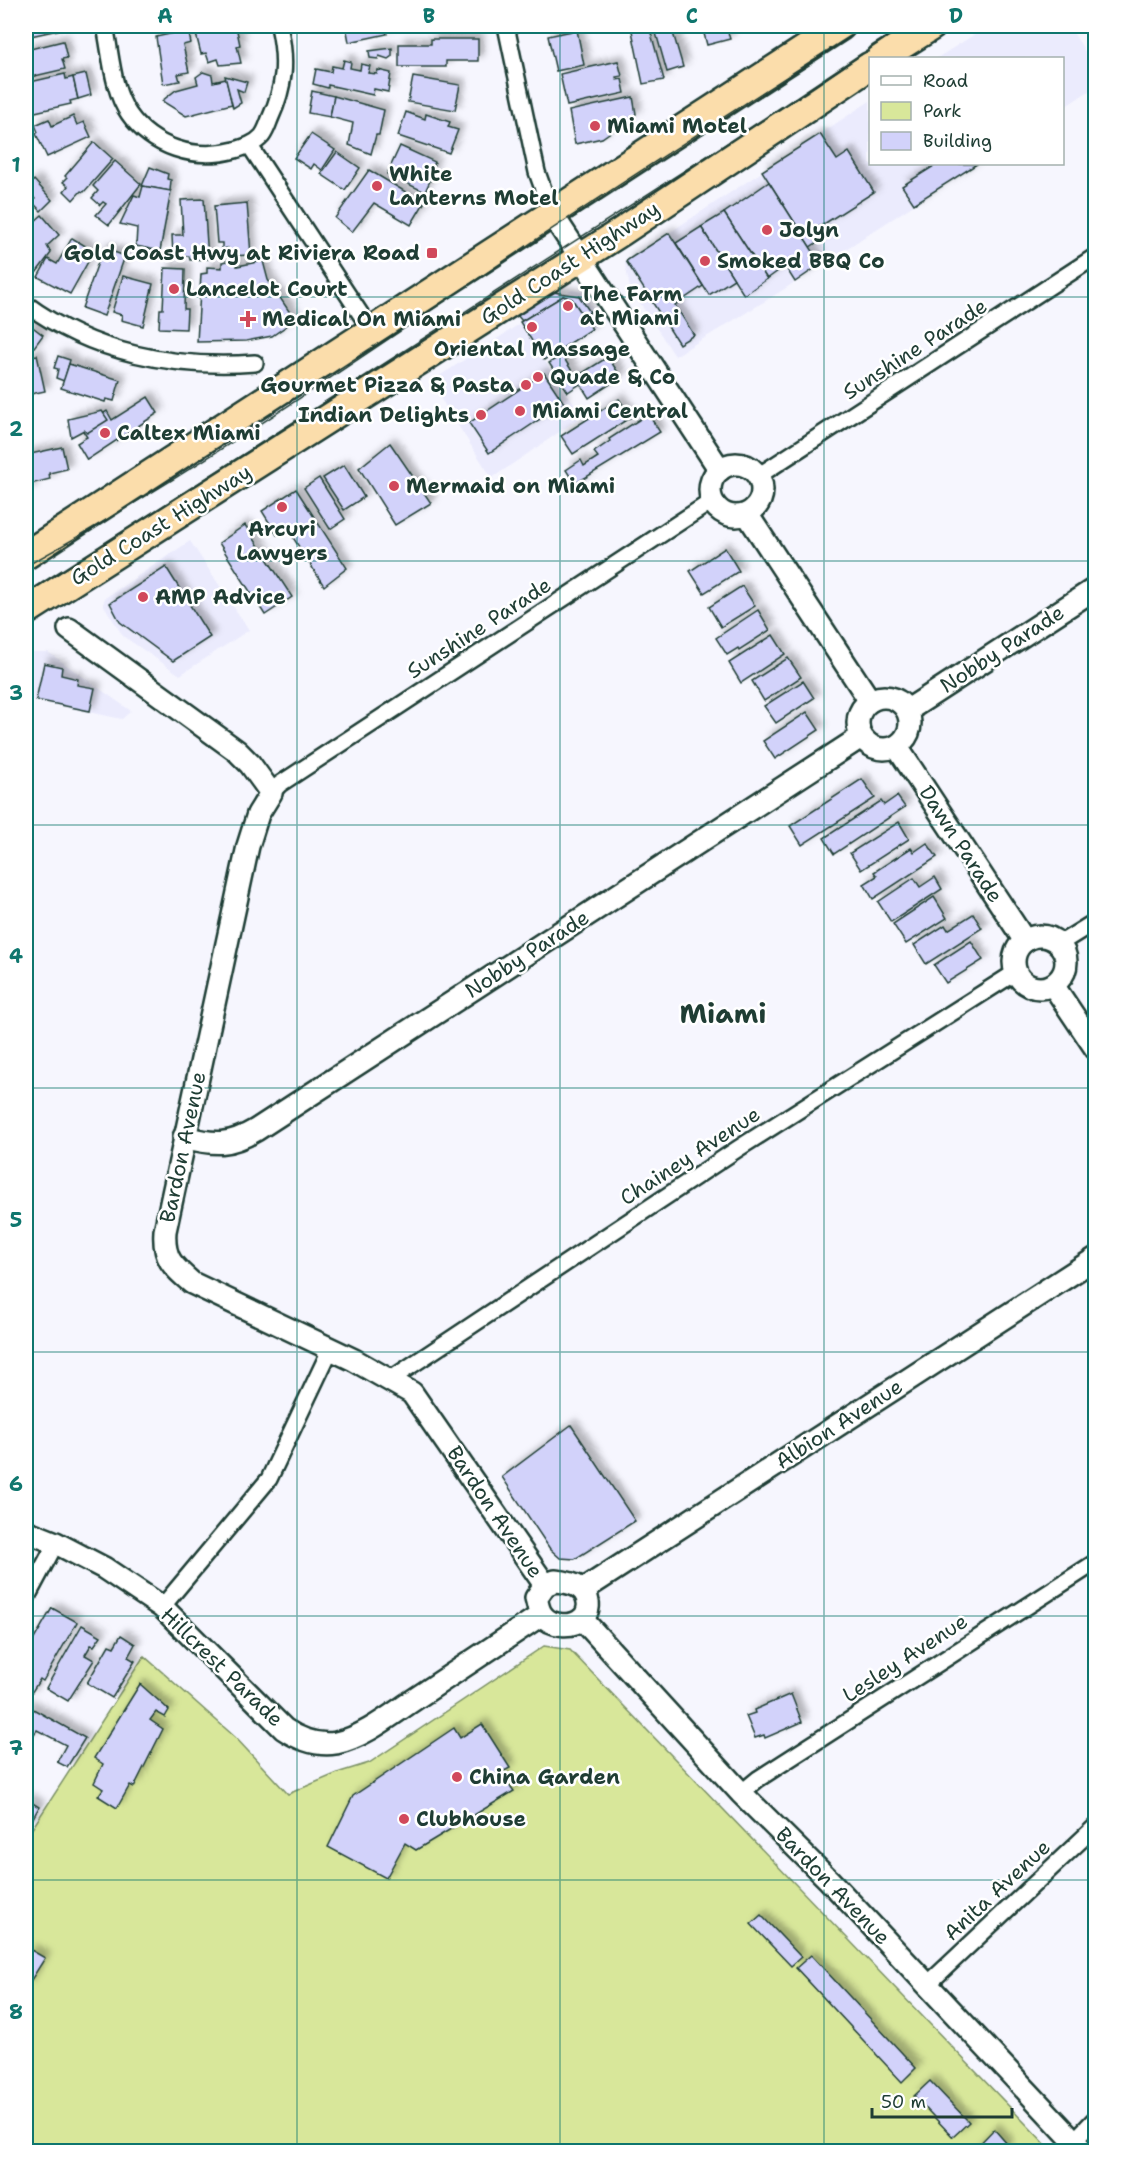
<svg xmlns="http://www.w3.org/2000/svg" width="1121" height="2177" font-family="'Shantell Sans',sans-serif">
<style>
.built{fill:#ebebfd}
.green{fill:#d8e79a;stroke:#7c9267;stroke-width:1.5}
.building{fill:#d2d2fa;stroke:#1f3d34;stroke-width:1.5;filter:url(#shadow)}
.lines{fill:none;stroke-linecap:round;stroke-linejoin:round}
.street-casing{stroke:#1f3d34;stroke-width:20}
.secondary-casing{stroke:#1f3d34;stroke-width:26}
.highway-casing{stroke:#1f3d34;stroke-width:32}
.street{stroke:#fff;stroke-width:15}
.secondary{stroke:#fff;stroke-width:21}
.highway{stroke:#fbddab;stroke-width:27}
.tram{stroke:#1f3d34;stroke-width:1.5}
.grid{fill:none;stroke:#0f766e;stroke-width:1.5;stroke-opacity:0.55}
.poi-dot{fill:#d1495b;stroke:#fff;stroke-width:2}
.labels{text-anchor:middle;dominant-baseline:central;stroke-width:5;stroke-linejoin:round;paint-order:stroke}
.poi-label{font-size:21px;font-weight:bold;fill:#1f3d34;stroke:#fff;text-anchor:start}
.street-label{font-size:21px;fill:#1f3d34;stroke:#fff}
.district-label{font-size:27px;font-weight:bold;fill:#1f3d34;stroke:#fff}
.neatline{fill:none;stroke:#0f766e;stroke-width:2}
.grid-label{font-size:20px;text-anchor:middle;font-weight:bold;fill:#0f766e}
</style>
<defs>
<filter id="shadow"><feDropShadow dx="5.5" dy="-5.5" stdDeviation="3" flood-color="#0004"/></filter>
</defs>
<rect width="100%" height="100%" fill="#f6f6fe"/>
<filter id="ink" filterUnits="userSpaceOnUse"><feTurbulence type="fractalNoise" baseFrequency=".0167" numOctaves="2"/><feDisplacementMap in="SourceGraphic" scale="12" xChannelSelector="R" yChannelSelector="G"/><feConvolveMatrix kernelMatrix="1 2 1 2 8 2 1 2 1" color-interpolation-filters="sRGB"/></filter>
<g filter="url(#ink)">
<g class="built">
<polygon points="988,26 1069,26 1095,67 1095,87 1063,108 1062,58 937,58"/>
<polygon points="870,101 870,164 977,164 775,295 675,356 630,288 625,264 626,261"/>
<polygon points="572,290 582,292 601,322 544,360 583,416 492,478 430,382"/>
<polygon points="190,541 249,630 180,675 123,636 103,604 105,598"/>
<polygon points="31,652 48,652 131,711 122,719 26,699 26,678"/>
</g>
<polygon class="green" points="544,1646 570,1650 1052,2151 26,2151 26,1838 144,1656 235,1737 288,1794 340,1772 369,1763"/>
<g class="building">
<polygon points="26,26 62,26 63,29 26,37"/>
<polygon points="214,26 236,26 240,45 237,46 241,63 220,65 218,59 209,62 206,53 201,54 195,30"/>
<polygon points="346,26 385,26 387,34 349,42"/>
<polygon points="631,26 649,26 664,80 643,84"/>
<polygon points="654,26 671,26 683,67 667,72"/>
<polygon points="702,26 726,26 730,39 707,45"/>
<polygon points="188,30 191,43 183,45 189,72 178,74 180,81 163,84 156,37"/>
<polygon points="577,30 584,65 556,71 548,36"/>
<polygon points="431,39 478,39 478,61 446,61 446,67 399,67 399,44 431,44"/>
<polygon points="63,41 67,58 62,59 65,69 26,78 26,50"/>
<polygon points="392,48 392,56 388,59 379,56 378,59 370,58 369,51"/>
<polygon points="344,60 351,62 350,68 360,70 361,64 370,66 368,73 377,74 378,70 391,73 388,92 374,89 373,95 328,85 328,88 313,84 316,69 331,72 332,66 342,68"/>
<polygon points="618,61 622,76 616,77 617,80 622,79 625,93 567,106 560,74"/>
<polygon points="203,72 212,75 213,82 226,79 232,104 186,116 162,101 176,90 198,84 196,77"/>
<polygon points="65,74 66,79 73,77 78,99 70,101 71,104 26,114 26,83"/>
<polygon points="86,74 91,95 78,99 73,77"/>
<polygon points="225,76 247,82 244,92 237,89 241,103 233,108"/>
<polygon points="413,77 460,85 455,110 408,102"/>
<polygon points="312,91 334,96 330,117 308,113"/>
<polygon points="334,96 384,110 379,135 376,135 371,154 349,145 353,123 330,117"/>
<polygon points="633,97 636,114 602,138 575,144 569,111"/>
<polygon points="406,112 425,119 426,114 450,122 448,127 458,130 449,153 398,136"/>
<polygon points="73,116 77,125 84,122 91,137 47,157 36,134 38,132 35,125 49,119 52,126"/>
<polygon points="311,134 335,150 322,170 314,164 311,169 294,158"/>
<polygon points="820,134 837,160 849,152 874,192 819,227 825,237 810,247 762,171"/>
<polygon points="94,142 113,159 84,192 81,191 73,200 64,191 68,186 63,182 67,178 65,176"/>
<polygon points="400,146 435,162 430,173 433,174 425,192 387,174"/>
<polygon points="337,152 360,168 345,190 321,174"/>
<polygon points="115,161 141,184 109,225 96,215 106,204 103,202 100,205 92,198 98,191 93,186"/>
<polygon points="937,164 977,164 914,204 902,186"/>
<polygon points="150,167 168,174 167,179 171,180 170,191 142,186"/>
<polygon points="369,170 424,203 411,225 374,203 352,232 335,218"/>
<polygon points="34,180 52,200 41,211 32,202 35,199 26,189"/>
<polygon points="769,182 821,264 795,282 785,266 767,279 724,213"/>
<polygon points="143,186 171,191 160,251 136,246 137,228 120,224 134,195 140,197"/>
<polygon points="204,199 208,259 190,260 189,256 173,257 172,235 183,235 181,200"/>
<polygon points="247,203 251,255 229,256 228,248 222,249 222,243 217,243 214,206"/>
<polygon points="724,213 767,279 744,295 701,227"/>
<polygon points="42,215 59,235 47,246 51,253 36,273 32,269 26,274 26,229"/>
<polygon points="701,227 734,279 709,295 676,243"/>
<polygon points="669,233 703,286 675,305 694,335 679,344 626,261"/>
<polygon points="72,238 94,251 70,294 38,277 48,259 57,264"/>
<polygon points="103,248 125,256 104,316 82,308"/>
<polygon points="236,259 237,266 263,261 268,280 295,320 272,336 246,341 197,342 201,274 207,273 207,267 222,268 222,262"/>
<polygon points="165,268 185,269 184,309 187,309 186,329 159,328 160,309 163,309"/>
<polygon points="123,276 153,284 143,326 121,320 122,315 112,312"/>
<polygon points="553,292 579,296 590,312 583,316 572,299 563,296 522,321 517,315"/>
<polygon points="563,296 572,299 592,329 544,360 520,322"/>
<polygon points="30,325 43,335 32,350 26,345 26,331"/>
<polygon points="37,355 45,391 26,395 26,357"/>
<polygon points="562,355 580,384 568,392 549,363"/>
<polygon points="58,356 70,360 64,381 56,378 58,369 54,368"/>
<polygon points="608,357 621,377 589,398 576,377"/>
<polygon points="69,364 120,380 114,401 106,399 105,402 61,388"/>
<polygon points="544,373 564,403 489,453 469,423"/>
<polygon points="148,397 158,413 87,460 77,443 87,437 81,428 107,411 112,420"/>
<polygon points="619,399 631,417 573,454 561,436"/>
<polygon points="102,411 108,420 87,433 84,430 71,437 68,419"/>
<polygon points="648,414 660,432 575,484 566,470 581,460 584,466 598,457 594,452 610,441 609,439"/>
<polygon points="390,443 431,503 395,525 359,468"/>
<polygon points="62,447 67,469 49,473 50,479 30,484 31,491 26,492 26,455"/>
<polygon points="344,465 364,497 344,510 323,478"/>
<polygon points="319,478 345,519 330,529 304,488"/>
<polygon points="296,489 347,568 324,586 287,528 277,535 262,511"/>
<polygon points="245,525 292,597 265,615 219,543"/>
<polygon points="725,548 739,571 704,593 690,571"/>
<polygon points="166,567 210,637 173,661 120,622 110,603"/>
<polygon points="742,586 755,606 721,627 709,607"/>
<polygon points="758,610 770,630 739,650 738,648 727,655 716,638"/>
<polygon points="773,635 785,654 741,683 729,663"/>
<polygon points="788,658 801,677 764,701 752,681"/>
<polygon points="44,663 62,667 61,675 78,679 77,685 95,688 90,711 36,700"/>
<polygon points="803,681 814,698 776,723 764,706"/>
<polygon points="807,712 819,730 775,759 763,741"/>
<polygon points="862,779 875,798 802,845 790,826"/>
<polygon points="897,796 905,807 834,854 824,838 881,801 884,805"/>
<polygon points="899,822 909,839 861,870 850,853"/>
<polygon points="927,843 937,857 873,899 864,884 877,876 874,872 911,848 914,852"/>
<polygon points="935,877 942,889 891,922 878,902 914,878 920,887"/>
<polygon points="934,897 947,918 906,944 893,924"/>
<polygon points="973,914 982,928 926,964 914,945 945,925 948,930"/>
<polygon points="971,941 983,960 946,983 934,965"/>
<polygon points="571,1425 635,1521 575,1559 560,1558 550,1549 502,1477"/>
<polygon points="52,1608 77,1622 43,1681 40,1679 30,1695 26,1692 26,1653"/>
<polygon points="82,1625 101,1636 94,1646 91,1645 85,1655 94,1660 68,1701 46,1688"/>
<polygon points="121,1635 135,1644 128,1657 135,1661 112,1698 87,1683 109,1645 114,1647"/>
<polygon points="140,1684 169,1710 165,1717 156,1712 150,1720 163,1729 134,1787 130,1785 117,1808 98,1796 103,1789 94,1783 103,1764 94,1758"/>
<polygon points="791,1694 802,1722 765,1738 764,1735 755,1738 746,1716 755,1713 754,1710"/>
<polygon points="26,1705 85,1738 67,1767 57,1762 66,1745 37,1730 31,1738 26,1735"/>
<polygon points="482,1724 510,1768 500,1773 514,1791 416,1850 405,1843 386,1878 328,1847 353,1796 454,1728 460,1738"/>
<polygon points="26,1799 39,1807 28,1827 26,1825"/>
<polygon points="761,1915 801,1957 791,1966 751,1924"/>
<polygon points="31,1950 45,1958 26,1988 26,1959"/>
<polygon points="811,1955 916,2068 902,2082 796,1968"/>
<polygon points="930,2081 969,2122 953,2137 914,2096"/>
<polygon points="994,2129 1008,2145 1004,2148 1007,2152 972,2152"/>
</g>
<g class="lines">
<g class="street-casing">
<g id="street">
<path d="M105,26c6,27 7,64 24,88 23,33 66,47 106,36 10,-3 20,-6 27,-14 4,-5 6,-12 8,-17 15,-33 17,-58 9,-93"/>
<polyline points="506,26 537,172 552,214"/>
<polyline points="250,146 371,330"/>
<path d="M26,304c66,49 148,65 229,59"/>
<polyline points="758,476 1096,256"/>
<polyline points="271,793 280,784 712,501"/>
<polyline points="1059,944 1096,921"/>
<polyline points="391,1379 739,1148 1016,972"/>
<polyline points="26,1599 56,1543"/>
<polyline points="162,1607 269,1479 331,1348"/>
<polyline points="741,1793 758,1779 1096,1562"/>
<polyline points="928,1984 1096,1826"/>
<polyline points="1074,2141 1096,2118"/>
</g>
</g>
<g class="secondary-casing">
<g id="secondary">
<polyline points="552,214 720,470"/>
<circle cx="736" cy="490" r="26"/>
<polyline points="747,514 870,701"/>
<path d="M69,629l168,122 13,13 21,29 -13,21 -10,32 -83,385c-2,27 7,35 27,52l162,77 58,33 133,192"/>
<circle cx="884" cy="723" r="26"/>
<polyline points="908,710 1096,588"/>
<polyline points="897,747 1025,941"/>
<circle cx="1040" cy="962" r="26"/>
<polyline points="1053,985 1096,1049"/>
<path d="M184,1137c30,8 45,9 72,-7l605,-393"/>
<path d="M26,1531l30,12 48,25 58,39 122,122c15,10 33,17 52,14 28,-6 55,-28 79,-44 42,-28 84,-56 126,-84"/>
<path d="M555,1581c14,1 31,4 33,21 1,5 -1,13 -6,17 -10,9 -31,7 -39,-3 -5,-5 -5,-12 -7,-18l9,-13z"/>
<polyline points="583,1590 1096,1258"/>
<polyline points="582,1619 741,1793 829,1880 1084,2152"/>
</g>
</g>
<g class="highway-casing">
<g id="highway">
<polyline points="881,58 932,26"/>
<polyline points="26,555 841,26"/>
<polyline points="26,611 621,232 870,66"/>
</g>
</g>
<use href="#street" class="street"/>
<use href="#secondary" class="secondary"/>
<use href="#highway" class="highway"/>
<g class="tram">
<path d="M26,566c172,-95 335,-209 499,-319 113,-75 227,-148 341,-221"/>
<polyline points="26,594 808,91 904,26"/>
</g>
</g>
</g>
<path class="grid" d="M297,26v2126M560,26v2126M824,26v2126M26,297h1070M26,561h1070M26,825h1070M26,1088h1070M26,1352h1070M26,1616h1070M26,1880h1070"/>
<g class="poi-dot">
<circle cx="595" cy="126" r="6"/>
<circle cx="377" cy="186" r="6"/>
<circle cx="767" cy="230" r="6"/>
<rect x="426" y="247" width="12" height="12" rx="3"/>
<circle cx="705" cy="261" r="6"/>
<circle cx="174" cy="289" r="6"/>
<circle cx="568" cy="306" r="6"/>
<path d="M245 310h6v6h6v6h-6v6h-6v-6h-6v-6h6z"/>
<circle cx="532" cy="327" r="6"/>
<circle cx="538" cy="377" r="6"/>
<circle cx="526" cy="385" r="6"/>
<circle cx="520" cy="411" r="6"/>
<circle cx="481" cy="415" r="6"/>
<circle cx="105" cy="433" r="6"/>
<circle cx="394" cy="486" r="6"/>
<circle cx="282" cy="507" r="6"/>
<circle cx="143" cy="597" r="6"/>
<circle cx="457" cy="1777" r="6"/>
<circle cx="404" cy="1819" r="6"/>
</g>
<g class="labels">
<g class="poi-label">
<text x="607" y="126">Miami Motel</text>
<text x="389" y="174">White<tspan x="389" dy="24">Lanterns Motel</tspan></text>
<text x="779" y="230">Jolyn</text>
<text x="420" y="253" text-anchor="end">Gold Coast Hwy at Riviera Road</text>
<text x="717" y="261">Smoked BBQ Co</text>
<text x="186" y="289">Lancelot Court</text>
<text x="580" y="294">The Farm<tspan x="580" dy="24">at Miami</tspan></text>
<text x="262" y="319">Medical On Miami</text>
<text x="532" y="349" text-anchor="middle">Oriental Massage</text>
<text x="550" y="377">Quade &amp; Co</text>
<text x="514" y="385" text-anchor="end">Gourmet Pizza &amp; Pasta</text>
<text x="532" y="411">Miami Central</text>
<text x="469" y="415" text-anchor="end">Indian Delights</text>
<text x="117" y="433">Caltex Miami</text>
<text x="406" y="486">Mermaid on Miami</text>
<text x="282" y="529" text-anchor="middle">Arcuri<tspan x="282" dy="24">Lawyers</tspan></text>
<text x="155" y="597">AMP Advice</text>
<text x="469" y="1777">China Garden</text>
<text x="416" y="1819">Clubhouse</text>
</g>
<g class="street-label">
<text transform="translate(570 263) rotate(-33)">Gold Coast Highway</text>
<text transform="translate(915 349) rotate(-33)">Sunshine Parade</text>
<text transform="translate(161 525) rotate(-32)">Gold Coast Highway</text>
<text transform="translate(479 628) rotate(-33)">Sunshine Parade</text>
<text transform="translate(1002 649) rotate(-33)">Nobby Parade</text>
<text transform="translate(961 844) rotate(57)">Dawn Parade</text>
<text transform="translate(527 954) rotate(-33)">Nobby Parade</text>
<text transform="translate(183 1147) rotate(-78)">Bardon Avenue</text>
<text transform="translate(690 1156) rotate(-33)">Chainey Avenue</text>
<text transform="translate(839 1424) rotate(-33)">Albion Avenue</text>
<text transform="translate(495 1512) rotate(56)">Bardon Avenue</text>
<text transform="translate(905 1658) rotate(-33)">Lesley Avenue</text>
<text transform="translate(222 1667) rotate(44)">Hillcrest Parade</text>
<text transform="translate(833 1886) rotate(46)">Bardon Avenue</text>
<text transform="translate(997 1890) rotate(-43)">Anita Avenue</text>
</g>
<g class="district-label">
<text x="723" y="1013">Miami</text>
</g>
</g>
<rect width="1121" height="2177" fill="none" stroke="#fff" stroke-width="66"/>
<rect x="869" y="57" width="195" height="108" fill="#ffffff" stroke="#a5b1ae" stroke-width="1.5"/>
<rect x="881" y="76" width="30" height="9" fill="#ffffff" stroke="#a5b1ae" stroke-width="1.5"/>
<text x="923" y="87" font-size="18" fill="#1f3d34">Road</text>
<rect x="881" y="102" width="30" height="18" fill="#d8e79a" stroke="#a5b1ae" stroke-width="1.5"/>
<text x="923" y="117" font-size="18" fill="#1f3d34">Park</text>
<rect x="881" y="132" width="30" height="18" fill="#d2d2fa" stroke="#a5b1ae" stroke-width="1.5"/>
<text x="923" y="147" font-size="18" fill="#1f3d34">Building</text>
<path d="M872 2108v9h140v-9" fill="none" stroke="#1f3d34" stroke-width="3"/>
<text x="881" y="2108" font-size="18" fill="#1f3d34" stroke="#ffffff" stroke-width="4.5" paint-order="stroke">50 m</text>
<rect x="33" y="33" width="1055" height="2111" class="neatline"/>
<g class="grid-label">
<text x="165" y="23">A</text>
<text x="429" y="23">B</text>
<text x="692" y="23">C</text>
<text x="956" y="23">D</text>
<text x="16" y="172">1</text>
<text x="16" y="436">2</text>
<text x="16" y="700">3</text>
<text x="16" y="963">4</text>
<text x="16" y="1227">5</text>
<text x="16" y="1491">6</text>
<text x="16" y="1755">7</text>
<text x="16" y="2019">8</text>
</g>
</svg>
